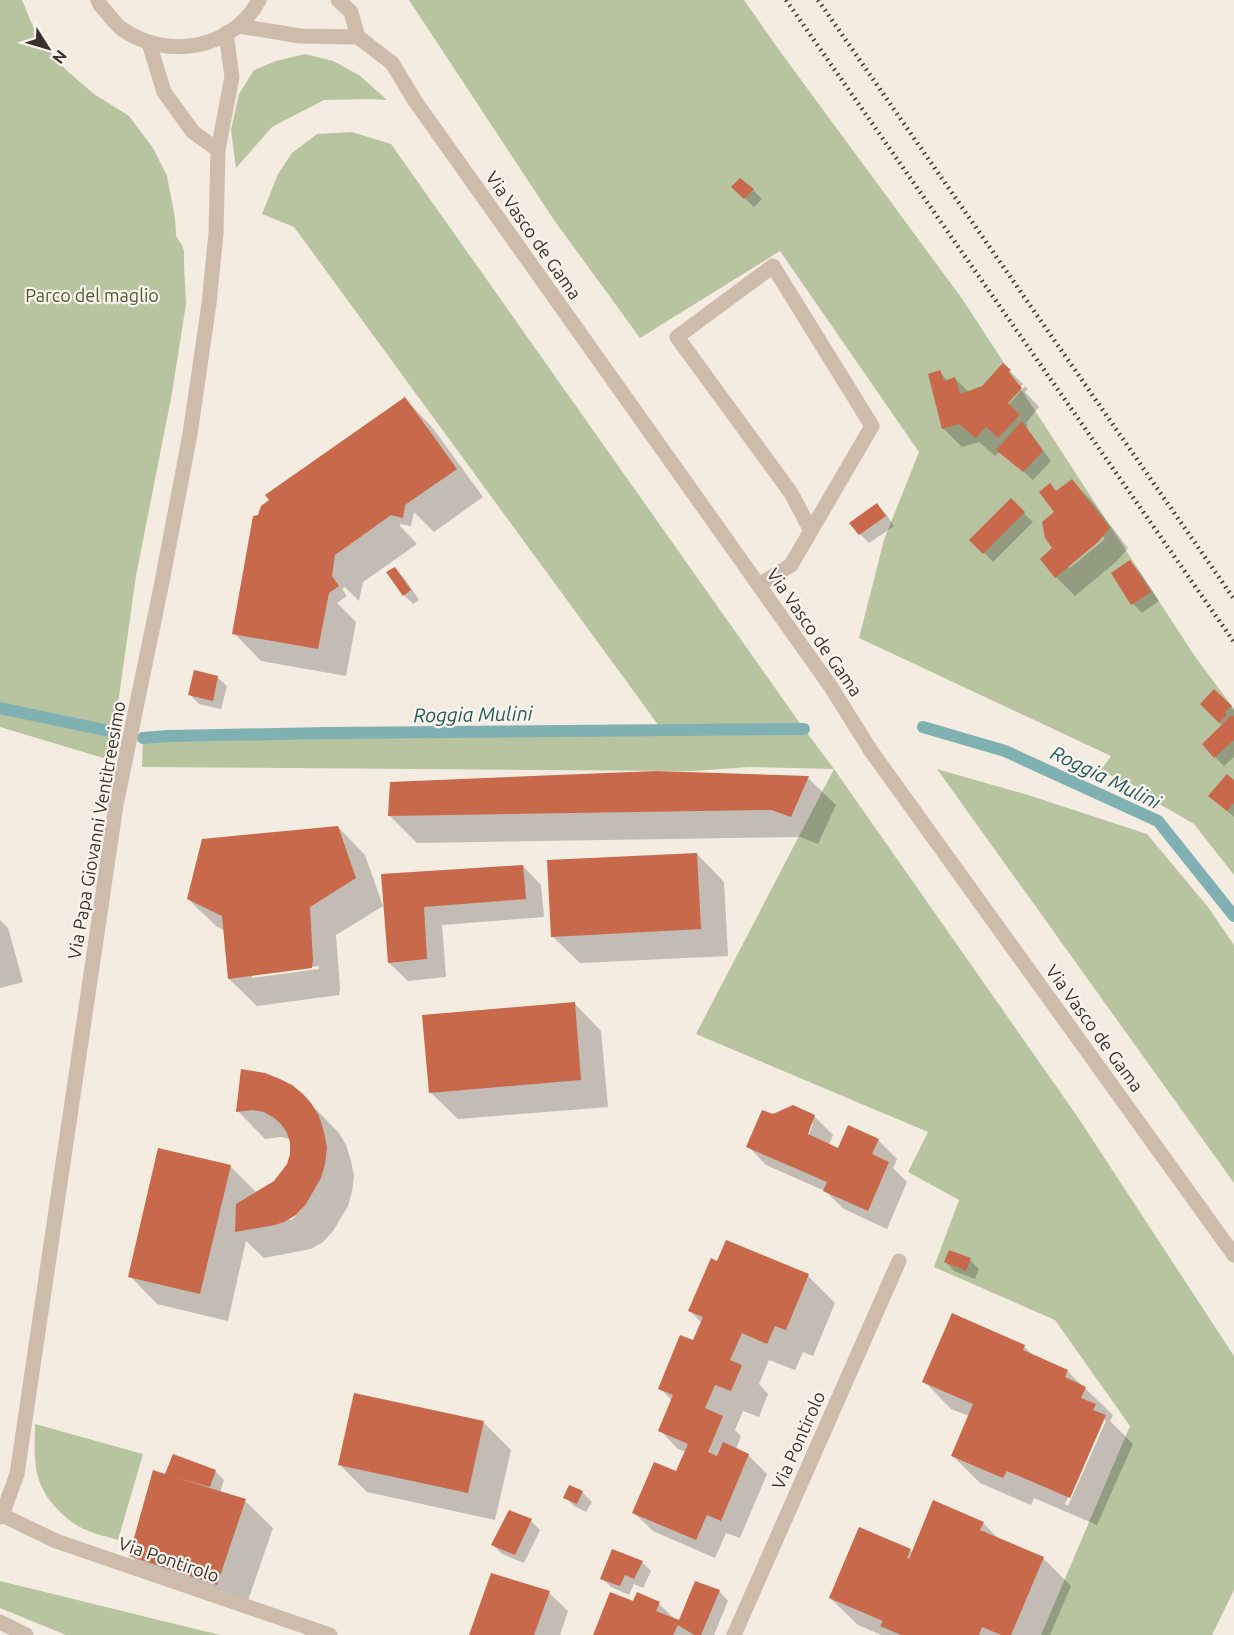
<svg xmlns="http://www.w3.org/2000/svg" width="1234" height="1635" font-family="Ubuntu,sans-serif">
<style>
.green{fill:#b8c4a0}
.shadow{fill:#0003;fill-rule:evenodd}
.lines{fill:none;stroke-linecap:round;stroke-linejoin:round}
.stream{stroke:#7fb0b2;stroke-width:12}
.building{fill:#c8694b}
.service{stroke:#cdbbac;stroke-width:15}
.minor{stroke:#cdbbac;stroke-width:15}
.tertiary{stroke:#cdbbac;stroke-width:15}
.rail{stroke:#3b302b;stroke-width:4.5;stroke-dasharray:1.5 4.5;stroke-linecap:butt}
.labels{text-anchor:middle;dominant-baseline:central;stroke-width:4.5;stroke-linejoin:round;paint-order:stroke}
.street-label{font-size:18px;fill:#3b302b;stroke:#fbf5ee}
.park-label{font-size:18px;fill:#4a5a2e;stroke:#fbf5ee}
.water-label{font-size:20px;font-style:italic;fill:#1f5a5e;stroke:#fbf5ee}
</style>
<rect width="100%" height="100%" fill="#f4ebe1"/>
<g class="green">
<polygon points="0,0 22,0 37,36 66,70 94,94 129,116 153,148 167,176 175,218 176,236 182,245 184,251 184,266 186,304 172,393 136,576 110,760 0,727"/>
<polygon points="409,0 744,0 779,50 963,300 1194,655 1234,709 1234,875 1194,824 1101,770 1111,756 859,638 884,540 919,452 780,251 640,338 554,220"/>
<polygon points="305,54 333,61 359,75 387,100 370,99 324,100 272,127 236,168 231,130 239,94 254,70 276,61"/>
<polygon points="352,132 391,144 804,729 834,769 1077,1116 1234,1356 1234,1590 1212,1635 1041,1635 1130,1426 1055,1320 934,1267 959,1200 908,1172 928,1132 696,1034 834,769 749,767 693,771 142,767 143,738 336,733 662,730 294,227 262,214 278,174 292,153 317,134"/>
<polygon points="937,769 1028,795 1147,834 1208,907 1234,945 1234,1183"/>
<path d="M35,1424l108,30 -25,86c-13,-4 -28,-7 -40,-14 -16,-10 -33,-27 -39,-46 -6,-17 -4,-38 -4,-56z"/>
<polygon points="0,1581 220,1635 66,1635 0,1608"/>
</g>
<g class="shadow">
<polygon points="753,190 762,199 754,207 742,196"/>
<polygon points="1003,365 1023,384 1006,403 1008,405 1025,386 1028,389 1025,392 1039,407 1026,423 1028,425 1026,427 1051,461 1033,480 1000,451 995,456 979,442 962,447 943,428 940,372 948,381 955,379 969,392 983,387"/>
<polygon points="405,399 432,427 483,497 434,532 414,512 411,526 400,524 400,526 417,544 363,582 359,601 345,587 342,589 347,596 337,603 356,622 346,676 261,661 234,633 260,517"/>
<path d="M1072,481l18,18 38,49 -11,13 -42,35 -19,-19 -14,-18 12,-10 3,-57zM1103,536l2,3 -35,29 -2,-2z"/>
<polygon points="1011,500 1033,522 993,562 972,540"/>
<polygon points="877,505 886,514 894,526 869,543 860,534"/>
<polygon points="1130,562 1139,571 1159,601 1142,613 1133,604 1113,574"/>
<polygon points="395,569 404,578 419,600 413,604 404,595"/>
<polygon points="217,677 227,686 221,709 199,704 190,695"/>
<polygon points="1214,691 1234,710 1234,757 1224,766 1215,757 1223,726 1202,704"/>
<polygon points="656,773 808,778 836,805 818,844 800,837 417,843 390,816"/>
<polygon points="1234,782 1234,817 1210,796"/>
<path d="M338,827l27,28 18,51 -47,29 4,53 -1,7 -82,11 -28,-27 -4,-48 -9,-5 -28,-27zM319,966v3l-67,9v-3z"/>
<polygon points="697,854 724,882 728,956 580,963 552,936"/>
<polygon points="523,866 541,885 544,917 442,925 446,977 408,981 389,963 383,875"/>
<polygon points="0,920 8,928 23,982 0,988"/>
<polygon points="574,1003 601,1031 608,1107 458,1119 430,1092"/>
<path d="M302,1095l37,38 7,12 5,16 3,15 -2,16 -4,14 -15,25 -10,11 -12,7 -47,9 -18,-17 -18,80 -71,-17 -27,-28 100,-110 27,27 18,-10 13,-19 3,-10 -1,-15 -9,-2 -16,2 -27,-28zM303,1208l-12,13 -2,-2 7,-7z"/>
<path d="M773,1115l41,1 19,19 -4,10 10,5 39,-10 19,19 -4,9 14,14 -20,47 -43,-20 -19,-18 -59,-26 -18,-19zM810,1124h3l-6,17 -3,-1z"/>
<polygon points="970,1260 979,1269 975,1279 954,1271 945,1261"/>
<polygon points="718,1262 808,1276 835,1303 813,1356 803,1352 795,1370 769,1360 759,1384 768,1394 759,1417 743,1411 735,1430 741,1436 736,1449 748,1455 767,1474 740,1538 726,1533 715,1558 653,1531 634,1513 677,1473 686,1452 678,1449 660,1430 672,1401 660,1388 693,1342 702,1323 690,1311"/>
<path d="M1024,1346l11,12 32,13 46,44 -3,6 23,23 -36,81 -63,-27 -3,7 -51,-22 -28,-28 17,-39 -18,-7 -27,-28zM1103,1418l3,3 -38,85 -3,-2z"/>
<polygon points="483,1422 511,1450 495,1520 367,1492 340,1465"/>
<polygon points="215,1471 224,1480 220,1493 245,1501 273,1528 244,1612 158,1583 131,1556 171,1478"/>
<polygon points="570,1487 582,1492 592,1502 586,1512 574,1506 565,1497"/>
<polygon points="531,1521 540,1530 524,1563 502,1554 493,1545"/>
<polygon points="983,1523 1000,1540 1043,1558 1071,1586 1050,1635 881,1635 858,1625 830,1598 910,1551 913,1553"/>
<polygon points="642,1562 651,1571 643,1588 634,1584 629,1595 611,1587 602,1578"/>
<polygon points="719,1591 728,1601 714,1635 595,1635 634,1603 637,1594 659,1604 677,1621 680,1622"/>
<polygon points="549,1593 568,1611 560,1635 471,1635"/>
</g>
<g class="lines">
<g class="stream">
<polyline points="0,708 109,731"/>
<polyline points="923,727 1005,751 1158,821 1234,916"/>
<polyline points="143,738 168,736 327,733 804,729"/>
</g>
</g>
<g class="building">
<polygon points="740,178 754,189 744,199 731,187"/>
<polygon points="1003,363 1011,370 1008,372 1022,388 1008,403 1020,415 998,438 986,427 976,438 959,424 942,429 928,374 940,370 944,381 955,377 960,394 982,386"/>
<polygon points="405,397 457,469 405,505 403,518 391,515 335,555 332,576 339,586 329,593 318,649 232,634 253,516 258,515 261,506 269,500 265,495"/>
<polygon points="1022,421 1043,451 1023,472 996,450"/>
<polygon points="1072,479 1110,528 1098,542 1055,578 1040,559 1052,548 1045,538 1042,522 1054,512 1039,492 1050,483 1056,491"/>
<polygon points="1011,498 1025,512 983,554 969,540"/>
<polygon points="877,503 886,516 859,535 849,523"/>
<polygon points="1130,560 1151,592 1131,605 1111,573"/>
<polygon points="395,567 411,590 403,596 386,572"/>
<polygon points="194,670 218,676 213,701 188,695"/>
<polygon points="1214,689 1232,706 1225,712 1227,715 1219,723 1200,704"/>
<polygon points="1232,715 1234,717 1234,740 1214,758 1202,744"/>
<polygon points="656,771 809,776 791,817 771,810 388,816 390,782"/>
<polygon points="1227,774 1234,780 1234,803 1227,811 1208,796"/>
<polygon points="338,826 356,878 310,907 313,960 312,968 228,979 222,916 187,899 202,839"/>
<polygon points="697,853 701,929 551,937 547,860"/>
<polygon points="523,865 526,899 424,907 427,959 388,963 381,874"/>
<polygon points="575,1002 581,1080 429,1093 422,1015"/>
<polygon points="241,1069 265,1073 280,1079 292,1085 303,1094 311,1103 319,1116 324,1132 327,1148 325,1164 321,1178 306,1204 296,1215 284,1222 275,1225 235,1232 236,1204 274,1181 287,1164 290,1154 290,1142 287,1133 281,1124 274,1118 264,1112 253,1110 236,1112"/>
<polygon points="793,1105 815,1115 808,1134 838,1148 848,1125 879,1139 872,1154 889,1162 868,1211 823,1191 827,1182 746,1147 762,1110 773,1114"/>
<polygon points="158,1148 231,1165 200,1294 128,1277"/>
<polygon points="726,1240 809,1274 786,1330 775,1326 767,1344 742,1333 730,1360 742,1365 731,1391 715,1385 705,1408 723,1416 708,1452 717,1456 723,1442 749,1454 721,1521 707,1515 696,1540 632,1513 654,1462 676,1471 688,1444 658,1431 673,1395 658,1389 680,1335 693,1340 703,1317 688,1311 711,1258 717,1261"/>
<polygon points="949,1250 971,1258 966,1271 944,1262"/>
<polygon points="952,1313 1025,1345 1023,1350 1068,1370 1065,1377 1086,1387 1081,1398 1096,1404 1093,1410 1106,1415 1070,1498 1007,1471 1003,1478 951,1456 973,1404 922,1382"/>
<polygon points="354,1393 484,1421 468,1493 338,1465"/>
<polygon points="173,1454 216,1470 210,1487 177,1478 246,1499 217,1585 129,1556 153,1470 165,1474"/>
<polygon points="569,1485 583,1491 577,1504 563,1498"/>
<polygon points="933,1500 984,1522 980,1530 1044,1557 1011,1635 1001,1635 982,1627 979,1635 901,1635 880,1626 883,1621 829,1598 859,1527 911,1549 907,1558 909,1559"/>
<polygon points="509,1510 532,1519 515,1555 491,1545"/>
<polygon points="612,1549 643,1561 634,1579 625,1575 620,1586 600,1579"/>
<polygon points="491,1573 550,1591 534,1635 469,1635"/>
<polygon points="695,1581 720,1590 701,1635 694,1635 678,1625 673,1635 593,1635 610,1592 633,1601 637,1592 660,1602 656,1611 679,1620"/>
</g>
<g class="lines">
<polyline class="service" points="759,585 791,565 872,426 773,266 677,337 791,493 810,529"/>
<g class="minor">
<polyline points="149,43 164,92 193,132 218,150"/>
<polyline points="2,1515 56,1541 330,1635"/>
<polyline points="0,1517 2,1515 17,1474 116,805 161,587 190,434 209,304 216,233 218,150 232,77 226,33"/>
<polyline points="0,1622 26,1635"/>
<polyline points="734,1635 899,1261"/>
</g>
<g class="tertiary">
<path d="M98,0l2,5c7,7 14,18 22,24 44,31 111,21 137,-29"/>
<polyline points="338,0 351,12 358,37"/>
<polyline points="239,26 300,36 358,37 392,63 415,101 831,687 871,751 1234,1255"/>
</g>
<g class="rail">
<polyline points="786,0 1234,642"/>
<polyline points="818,0 1234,599"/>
</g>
</g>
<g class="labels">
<g class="street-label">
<text transform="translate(534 235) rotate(55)">Via Vasco de Gama</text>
<text transform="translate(815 632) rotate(55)">Via Vasco de Gama</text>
<text transform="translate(96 830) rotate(-80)">Via Papa Giovanni Ventitreesimo</text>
<text transform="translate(1095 1028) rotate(54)">Via Vasco de Gama</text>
<text transform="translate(798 1440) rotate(-66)">Via Pontirolo</text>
<text transform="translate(169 1559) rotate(19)">Via Pontirolo</text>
</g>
<g class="park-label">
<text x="92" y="295">Parco del maglio</text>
</g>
<g class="water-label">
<text transform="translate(473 714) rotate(-1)">Roggia Mulini</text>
<text transform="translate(1106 777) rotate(26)">Roggia Mulini</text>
</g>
</g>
<g transform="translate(48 48) rotate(127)" stroke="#fbf5ee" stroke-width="4.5" paint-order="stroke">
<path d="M0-4.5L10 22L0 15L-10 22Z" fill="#3b302b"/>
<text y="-9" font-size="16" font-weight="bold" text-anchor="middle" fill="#3b302b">N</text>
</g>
</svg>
